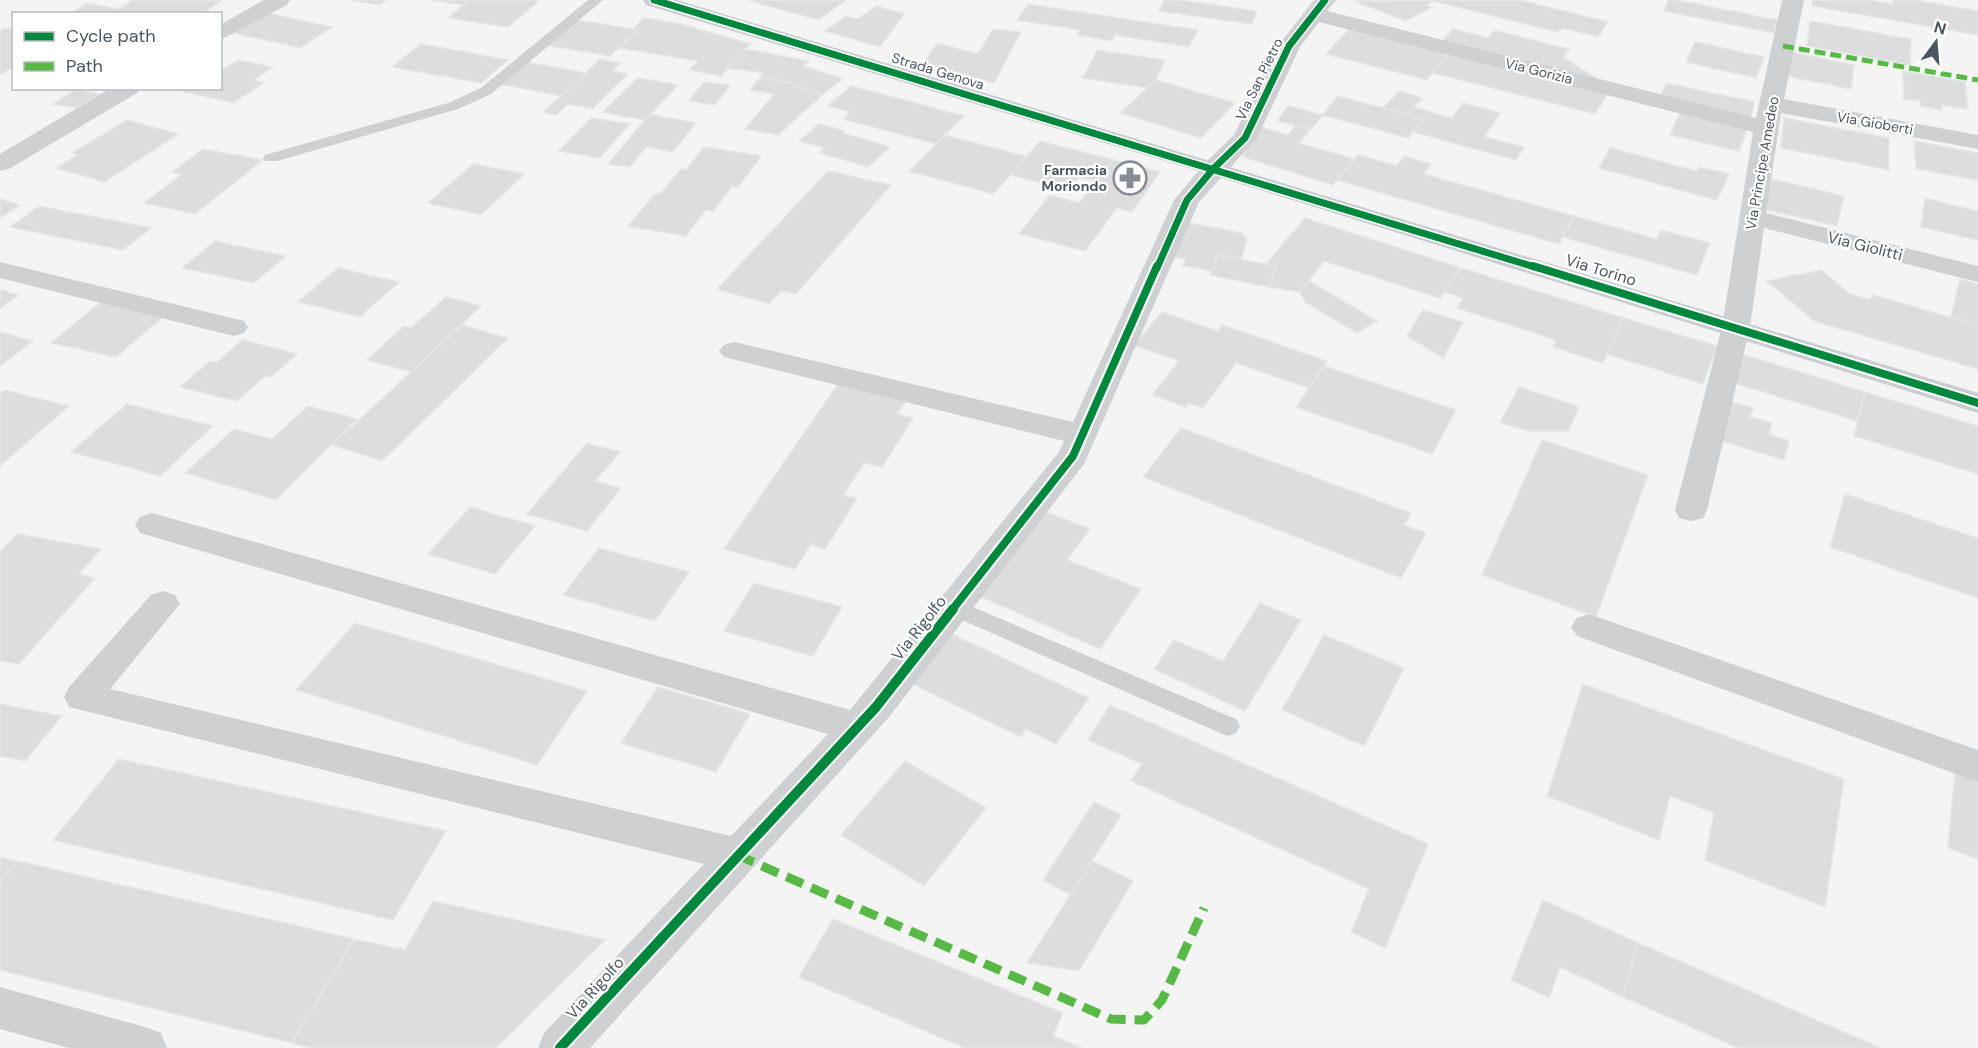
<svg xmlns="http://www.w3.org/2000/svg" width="1978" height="1048" font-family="'DM Sans',sans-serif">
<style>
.building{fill:#ddddde;stroke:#e5e6e7;stroke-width:1.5}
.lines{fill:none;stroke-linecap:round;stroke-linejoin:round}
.service{fill:#ced0d2;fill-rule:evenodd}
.minor{fill:#ced0d2;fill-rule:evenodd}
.primary{fill:#caced1;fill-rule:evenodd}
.quiet-far1{stroke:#58b947;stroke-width:5;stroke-dasharray:11 5;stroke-linecap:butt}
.quiet{stroke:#58b947;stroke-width:9;stroke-dasharray:18 9;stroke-linecap:butt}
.cycleway-far2-casing{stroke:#fff;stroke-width:10}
.cycleway-far1-casing{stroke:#fff;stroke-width:12}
.cycleway-casing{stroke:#fff;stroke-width:14}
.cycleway-far2{stroke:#00873e;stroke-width:7}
.cycleway-far1{stroke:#00873e;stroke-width:8}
.cycleway{stroke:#00873e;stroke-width:10}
.labels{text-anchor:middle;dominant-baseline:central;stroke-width:4.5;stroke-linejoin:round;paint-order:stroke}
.far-street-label{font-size:14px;fill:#4a5661;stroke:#fff}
.far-poi-label{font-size:14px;font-weight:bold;fill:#4a5661;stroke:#fff;text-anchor:end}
.street-label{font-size:16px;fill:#4a5661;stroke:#fff}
</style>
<rect width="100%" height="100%" fill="#f4f4f4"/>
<g class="building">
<polygon points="133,0 214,0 221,1 202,14 70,14 87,3 119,9"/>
<polygon points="351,0 386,0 379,5"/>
<polygon points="431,0 470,0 463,5"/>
<polygon points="470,0 534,0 539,1 508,27 448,18"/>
<polygon points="747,0 846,0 818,20"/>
<polygon points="1165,0 1180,0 1257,11 1251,24 1159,11"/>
<polygon points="1519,0 1608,22 1598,37 1562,28 1558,32 1433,1 1426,5 1432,7 1406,21 1354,1"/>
<polygon points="1669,0 1676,0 1777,20 1774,33 1664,11"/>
<polygon points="1813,0 1867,0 1893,4 1893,0 1913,0 1978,11 1978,35 1812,6"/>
<polygon points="1028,4 1198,30 1189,47 1115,35 1112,41 1077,35 1080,30 1017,20"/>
<polygon points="876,6 904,14 880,47 825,31 846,16 858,19"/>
<polygon points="267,13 332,27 300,48 234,33"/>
<polygon points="644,18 681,24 750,44 721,76 690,70 698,61 619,48 638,30 633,29"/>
<polygon points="573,19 638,30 610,56 544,45"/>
<polygon points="1810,21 1911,39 1910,65 1807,46"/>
<polygon points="5,28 14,30 14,67 0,75 0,31"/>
<polygon points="993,29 1021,32 994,83 924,63 937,43 978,54"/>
<polygon points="1349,29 1448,54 1427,80 1326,54"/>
<polygon points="1453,29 1488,38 1494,30 1569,49 1563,57 1602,82 1442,41"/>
<polygon points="1695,42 1764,57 1756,78 1686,62"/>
<polygon points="421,44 508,60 481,83 392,67"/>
<polygon points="745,49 809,61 803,66 843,79 822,95 782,81 760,78 763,73 727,68"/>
<polygon points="1097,50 1165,60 1156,80 1148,88 1083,78"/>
<polygon points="1791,52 1854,65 1851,89 1786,76"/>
<polygon points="1449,53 1608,93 1595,114 1433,73"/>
<polygon points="600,59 621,63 612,71 628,74 592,109 568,104 556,115 543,112"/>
<polygon points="238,60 273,67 254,80 264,83 233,103 169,88 220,88 220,71"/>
<polygon points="526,62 586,73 561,96 500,84"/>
<polygon points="1903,71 1965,82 1968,109 1942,105 1942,110 1920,106 1920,101 1904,99"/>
<polygon points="638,78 678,85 645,120 603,112"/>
<polygon points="760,78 782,81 822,95 778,135 745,129 774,94 750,90"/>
<polygon points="1156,80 1235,103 1201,138 1120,113"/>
<polygon points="704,82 730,85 715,105 689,101"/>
<polygon points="1666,83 1755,102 1750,118 1660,98"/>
<polygon points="851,86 964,116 936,144 843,119 850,112 828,106"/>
<polygon points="76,89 100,94 77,108 53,104"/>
<polygon points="1399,91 1422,98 1407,115 1383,108"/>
<polygon points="1337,96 1383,108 1423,119 1408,138 1323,115"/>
<polygon points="1463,103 1500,113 1484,137 1524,147 1516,160 1413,132 1423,119 1407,115 1413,107 1452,118"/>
<polygon points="1288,106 1323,115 1311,129 1277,121"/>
<polygon points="1681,111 1748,127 1739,151 1670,135"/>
<polygon points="650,114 696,123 673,152 646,147 630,167 608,164"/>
<polygon points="591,118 630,124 599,158 559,151"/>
<polygon points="1784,118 1889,138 1889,170 1781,148"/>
<polygon points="127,120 179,134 104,182 56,168 77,155 72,153"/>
<polygon points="819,124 845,131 843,133 890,147 868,167 820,153 825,148 799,141"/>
<polygon points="1254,125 1288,135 1296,125 1311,129 1299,143 1354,159 1333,185 1243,157"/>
<polygon points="945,135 1028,157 993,194 909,171"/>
<polygon points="1040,141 1114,160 1096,181 1079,177 1067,190 1011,175"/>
<polygon points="1914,141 1978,153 1978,180 1916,169"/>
<polygon points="704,147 761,156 738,187 732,186 713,211 706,210 686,236 628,226 655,194 660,194 681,169 686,170"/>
<polygon points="1610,148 1697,171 1699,167 1729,174 1717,200 1599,168"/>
<polygon points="203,149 263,160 195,214 144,203 182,174 172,172"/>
<polygon points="1358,155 1397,166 1404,156 1431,164 1424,174 1574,216 1559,244 1337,180"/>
<polygon points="1114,160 1160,172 1132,212 1117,208 1085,251 1019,234 1050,195 1079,203"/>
<polygon points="473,164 524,174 481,215 428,203"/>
<polygon points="828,171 891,185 796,294 781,291 769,304 717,289"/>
<polygon points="1772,179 1844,196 1837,226 1764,209"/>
<polygon points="1925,198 1978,211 1978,240 1921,227"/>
<polygon points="0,199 20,205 0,218"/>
<polygon points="39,206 151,228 123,250 10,227"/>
<polygon points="1574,216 1657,239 1661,230 1710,243 1697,275 1563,237"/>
<polygon points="1305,218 1461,268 1440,298 1324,261 1300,292 1269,287 1276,266 1266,264"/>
<polygon points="1184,222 1242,233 1247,240 1241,259 1218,255 1212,271 1183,266 1185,259 1171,257"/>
<polygon points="215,241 286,256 254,283 182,268"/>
<polygon points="1218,255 1276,266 1269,287 1210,275"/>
<polygon points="338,268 399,282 360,317 298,302"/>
<polygon points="1461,268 1624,318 1603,363 1553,347 1556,340 1457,308 1463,298 1444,292"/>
<polygon points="1821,270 1850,294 1871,300 1873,295 1978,325 1978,369 1814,321 1767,281"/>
<polygon points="1960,279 1978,284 1978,325 1951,317"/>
<polygon points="1309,281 1377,321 1357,333 1305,302 1300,292"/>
<polygon points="0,290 19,295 0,308"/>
<polygon points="446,297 481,306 411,372 367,360 404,326 411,328"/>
<polygon points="101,302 164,316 116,357 51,343"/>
<polygon points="1423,310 1463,322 1443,358 1407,336"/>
<polygon points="1162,312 1218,331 1222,325 1327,361 1309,388 1236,363 1203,408 1188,403 1186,407 1152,395 1179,361 1134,345"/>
<polygon points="1624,318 1717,346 1703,384 1607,354"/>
<polygon points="462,325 508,338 382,461 332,445"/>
<polygon points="0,332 33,341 0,366"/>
<polygon points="242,340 297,354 271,377 265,376 237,401 180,387 210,361 217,362"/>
<polygon points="1742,354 1865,392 1857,421 1731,382"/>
<polygon points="1324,366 1456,410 1432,454 1296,407"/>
<polygon points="840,381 908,398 898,414 913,418 882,467 864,463 843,495 857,498 825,549 811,544 795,569 724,549"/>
<polygon points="1519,387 1579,407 1568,431 1528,431 1500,422"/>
<polygon points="5,390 69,406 0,466 0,394"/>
<polygon points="1865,392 1978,426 1978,474 1854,436"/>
<polygon points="1724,400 1753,408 1750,417 1772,423 1769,434 1789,441 1784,460 1712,438"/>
<polygon points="127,404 213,426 160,476 71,452"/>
<polygon points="308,406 357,419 276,500 185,473 234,429 272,439"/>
<polygon points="1181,428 1411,513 1404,525 1426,533 1401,578 1143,477"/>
<polygon points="1542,440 1648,475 1596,617 1482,575"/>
<polygon points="587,443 620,452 595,481 621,488 587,531 527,514"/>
<polygon points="1845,494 1978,538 1978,598 1830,547"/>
<polygon points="470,507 535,526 495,574 428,554"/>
<polygon points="1044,511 1090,529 1067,560 1141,589 1100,649 977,595"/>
<polygon points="17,534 101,549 79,574 95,578 19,664 0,661 0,552"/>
<polygon points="599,548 689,572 655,621 563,595"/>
<polygon points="754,583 842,607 813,656 724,631"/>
<polygon points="1260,603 1301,620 1245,711 1154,669 1174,640 1223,661"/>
<polygon points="355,623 587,691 537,765 296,690"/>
<polygon points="947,632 1089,698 1056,744 1026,729 1021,737 906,681"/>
<polygon points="1324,635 1404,668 1364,746 1282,710"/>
<polygon points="1583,684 1844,779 1825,907 1705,860 1714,813 1670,796 1659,840 1547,796"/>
<polygon points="658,687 750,714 716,772 621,743"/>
<polygon points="0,704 62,716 25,761 0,756"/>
<polygon points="1110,705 1428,844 1385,948 1351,932 1369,889 1131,781 1142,764 1088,740"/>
<polygon points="119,759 446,831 393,920 53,840"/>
<polygon points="905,761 986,808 924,886 841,835"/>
<polygon points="1955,771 1978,779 1978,859 1948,848"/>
<polygon points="1094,802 1121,815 1071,895 1043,880"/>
<polygon points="0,857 18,861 0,883"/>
<polygon points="18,861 354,939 292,1043 0,970 0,883"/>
<polygon points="1092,861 1133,881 1079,971 1027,963"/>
<polygon points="1543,900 1638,943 1623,997 1560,967 1549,998 1511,980"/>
<polygon points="433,901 605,940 496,1048 312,1048 292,1043 354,939 405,950"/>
<polygon points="833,919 1063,1013 1053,1036 1082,1048 965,1048 799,977"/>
<polygon points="1638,943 1881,1048 1738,1048 1623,997"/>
</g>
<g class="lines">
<g class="service">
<polygon points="588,0 603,0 491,94 458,109 277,161 265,161 263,158 265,155 448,103 481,88"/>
<polygon points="954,599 1236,719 1240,726 1236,733 1228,736 1220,733 946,613 943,607 946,601"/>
</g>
<g class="minor">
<polygon points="264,0 290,0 287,5 220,40 220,25"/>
<polygon points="1314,0 1336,0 1327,11 1756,118 1782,0 1804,0 1784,99 1978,135 1978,149 1781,113 1766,213 1978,266 1978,282 1764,228 1750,327 1707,510 1703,518 1691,521 1679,518 1675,510 1722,327 1753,132 1319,22 1300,47 1257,138 1199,202 1084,464 889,717 590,1048 538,1048 544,1033 704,864 69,707 64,697 69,687 151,595 163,591 175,595 180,604 110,689 731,836 828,734 140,533 135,525 140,517 152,513 850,710 1059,452 1064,441 724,357 719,351 724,345 734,342 1073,422 1174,200 1205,163 1234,135 1278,46"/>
<polygon points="111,88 140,88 137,93 9,169 0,171 0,154"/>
<polygon points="0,262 244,321 248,327 244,333 234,336 0,278"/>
<polygon points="1589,614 1978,750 1978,782 1577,636 1571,627 1577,618"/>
<polygon points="0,987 145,1027 161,1033 167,1048 69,1048 0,1029"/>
</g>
<polygon class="primary" points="643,0 677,0 1978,393 1978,413 1205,173 646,5"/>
<polyline class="quiet-far1" points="1783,46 1978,80"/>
<polyline class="quiet" points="737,855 1111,1019 1144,1020 1162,1000 1204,908"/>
<g class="cycleway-far2-casing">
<g id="cycleway-far2">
<polyline points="654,0 1538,268"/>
<polyline points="1157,268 1187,200 1214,168 1245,138 1289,46 1325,0"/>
</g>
</g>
<g class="cycleway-far1-casing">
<g id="cycleway-far1">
<polyline points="1533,266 1978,403"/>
<polyline points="952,610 1073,456 1157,266"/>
</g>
</g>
<g class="cycleway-casing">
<polyline id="cycleway" points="560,1048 876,707 953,609"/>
</g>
<use href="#cycleway-far2" class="cycleway-far2"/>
<use href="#cycleway-far1" class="cycleway-far1"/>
<use href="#cycleway" class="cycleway"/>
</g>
<defs>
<g id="pharmacy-ring" transform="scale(1.725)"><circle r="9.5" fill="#fff" stroke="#868d94" stroke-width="1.5"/><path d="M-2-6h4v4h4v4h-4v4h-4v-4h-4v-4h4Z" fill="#868d94"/></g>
</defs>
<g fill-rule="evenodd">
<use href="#pharmacy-ring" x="1130" y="178"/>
</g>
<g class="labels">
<g class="far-street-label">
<text transform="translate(938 71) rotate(17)">Strada Genova</text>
<text transform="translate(1539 71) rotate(14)">Via Gorizia</text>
<text transform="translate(1259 79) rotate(-64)">Via San Pietro</text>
<text transform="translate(1875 123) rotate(10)">Via Gioberti</text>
<text transform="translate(1762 163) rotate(-80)">Via Principe Amedeo</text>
</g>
<g class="far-poi-label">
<text x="1107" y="170">Farmacia<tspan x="1107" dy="16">Moriondo</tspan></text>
</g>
<g class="street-label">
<text transform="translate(1865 246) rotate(14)">Via Giolitti</text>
<text transform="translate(1601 270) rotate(17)">Via Torino</text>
<text transform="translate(919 628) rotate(-52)">Via Rigolfo</text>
<text transform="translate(595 988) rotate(-48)">Via Rigolfo</text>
</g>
</g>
<rect x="12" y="12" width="210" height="78" fill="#ffffff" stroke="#b7bbc0" stroke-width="1.5"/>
<rect x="24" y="32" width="30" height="9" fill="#00873e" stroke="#b7bbc0" stroke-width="1.5"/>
<text x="66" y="42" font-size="18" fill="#4a5661">Cycle path</text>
<rect x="24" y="62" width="30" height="9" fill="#58b947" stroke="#b7bbc0" stroke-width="1.5"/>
<text x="66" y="72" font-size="18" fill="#4a5661">Path</text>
<g transform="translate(1936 42) rotate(16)" stroke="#ffffff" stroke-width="4.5" paint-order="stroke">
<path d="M0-4.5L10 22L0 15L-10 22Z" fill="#4a5661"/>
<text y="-9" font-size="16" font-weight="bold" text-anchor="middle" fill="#4a5661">N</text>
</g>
</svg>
